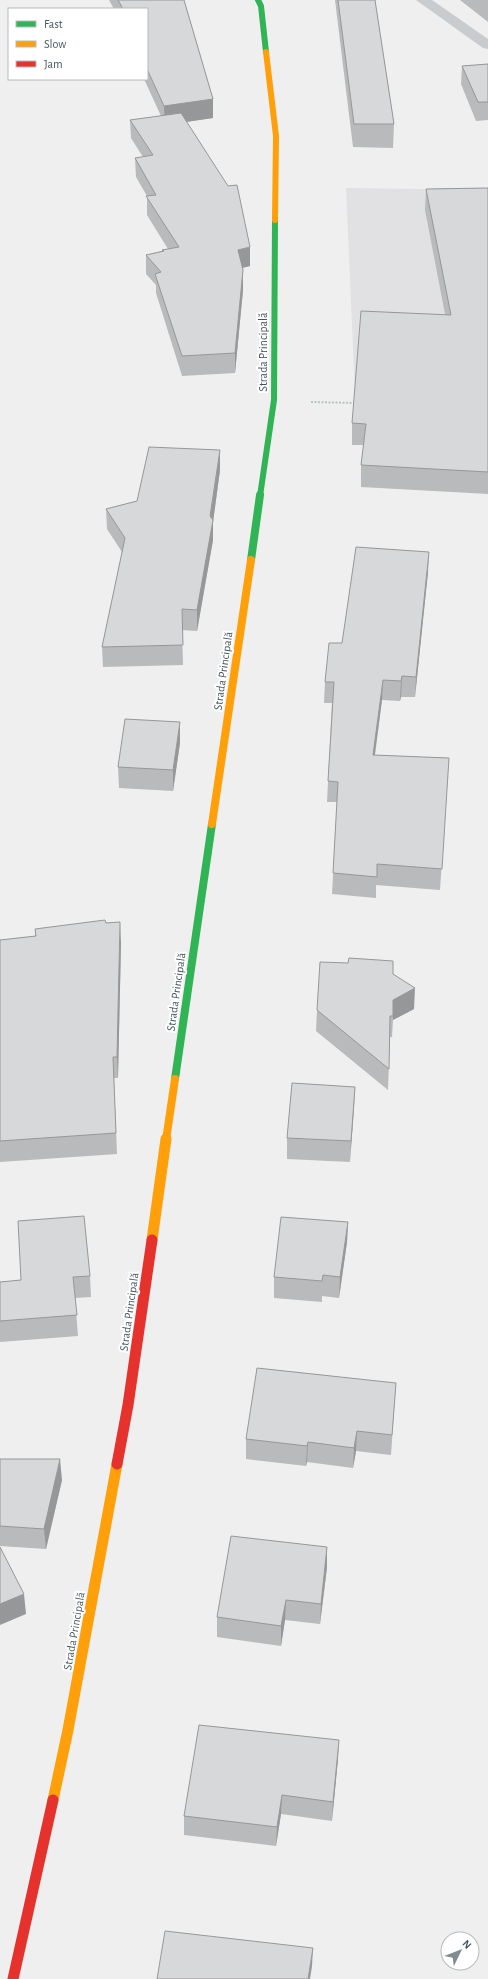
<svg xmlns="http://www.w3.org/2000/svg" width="488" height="1979" font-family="'Alegreya Sans',sans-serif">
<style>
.education{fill:#e1e0e2}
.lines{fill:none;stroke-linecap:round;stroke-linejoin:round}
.path{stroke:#b5c5bd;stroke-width:2;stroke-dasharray:2 1.5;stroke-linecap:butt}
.street{fill:#c8ccce;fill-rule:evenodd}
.fast-far1{stroke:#30b455;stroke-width:6}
.fast{stroke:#30b455;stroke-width:8}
.slow-far2{stroke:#ff9f0a;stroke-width:6}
.slow-far1{stroke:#ff9f0a;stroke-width:8}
.slow{stroke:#ff9f0a;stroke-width:11}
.jam{stroke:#e5322d;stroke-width:11}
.wall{fill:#b9babb}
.shaded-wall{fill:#969798}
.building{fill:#d7d8d9;stroke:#969798}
.labels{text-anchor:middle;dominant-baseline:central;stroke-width:4;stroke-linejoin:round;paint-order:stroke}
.street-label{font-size:12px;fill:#44575e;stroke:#fff}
</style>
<rect width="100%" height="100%" fill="#f0efef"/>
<polygon class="education" points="346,188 488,190 488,394 355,393"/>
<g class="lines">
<polyline class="path" points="311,402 356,403"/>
<polygon class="street" points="416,0 432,0 488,39 488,49 483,48"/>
<g class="fast-far1">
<polyline points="258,0 261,6 266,52"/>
<polyline points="260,496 274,400 275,220"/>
</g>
<g class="fast">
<polyline points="251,560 260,495"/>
<polyline points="175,1079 212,824"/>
</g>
<polyline class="slow-far2" points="266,52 276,136 275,220"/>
<g class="slow-far1">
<polyline points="212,824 251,560"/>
<polyline points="166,1140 175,1079"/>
</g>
<g class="slow">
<polyline points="152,1240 166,1139"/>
<polyline points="53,1800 68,1730 117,1464"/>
</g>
<g class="jam">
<polyline points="117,1464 128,1405 152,1240"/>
<polyline points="13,1979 53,1800"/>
</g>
</g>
<g class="wall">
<polygon points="109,0 184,0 213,99 213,118 186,122 250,266 242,268 243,290 235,373 182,376 156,293 156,285 146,274 146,255 162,251 162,250 168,249 147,215 147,196 136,177 135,158 143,157 131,138 130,120 161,116 144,79 147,79 147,9 114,9"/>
<polygon points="335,0 375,0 394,124 393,148 353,147"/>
<polygon points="460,0 488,0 488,22"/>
<polygon points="488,64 488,120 476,121 461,84 462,66"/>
<polygon points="488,188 488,494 361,487 361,465 364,445 352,445 352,423 445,314 425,210 426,189"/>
<polygon points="220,450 220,470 213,522 213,540 197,631 182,630 183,665 103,667 102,647 122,552 107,529 106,509 137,501"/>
<polygon points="428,572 415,697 401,697 400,701 382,700 375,755 449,758 440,890 376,885 376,898 332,894 337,802 327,802 332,703 324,703 325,682 342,643"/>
<polygon points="180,722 180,743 173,791 119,788 118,767"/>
<polygon points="106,923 121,943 118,1078 114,1078 117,1154 0,1162 0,940 35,936 35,929"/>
<polygon points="393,974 414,1009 393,1020 392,1037 390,1037 388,1090 316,1031 317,1010"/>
<polygon points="355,1087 350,1162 287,1159 287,1138"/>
<polygon points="348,1222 347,1242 339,1298 322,1296 322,1302 274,1298 274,1277"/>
<polygon points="90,1276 91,1297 75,1298 78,1336 0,1342 0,1282 21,1280"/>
<polygon points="396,1383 391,1455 356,1451 353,1468 307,1462 306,1466 246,1459 246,1439"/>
<polygon points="0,1459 62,1480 46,1549 0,1546"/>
<polygon points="327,1547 327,1567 320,1624 285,1620 281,1646 217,1637 217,1617"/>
<polygon points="338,1759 332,1821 281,1814 276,1846 184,1835 184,1816"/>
</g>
<g class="shaded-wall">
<polygon points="213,99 213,118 165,125 164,106"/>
<polygon points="250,247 250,266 238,269 238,250"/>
<polygon points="243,270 243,290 235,373 235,353"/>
<polygon points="220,450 220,470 213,522 213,540 197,631 197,610"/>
<polygon points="429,552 428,572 415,697 416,677"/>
<polygon points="402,676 401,697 400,701 401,681"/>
<polygon points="383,680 382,700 372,775 373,755"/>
<polygon points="180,722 180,743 173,791 173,770"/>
<polygon points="120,922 121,943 118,1078 117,1057"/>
<polygon points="415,988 414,1009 393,1020 393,1000"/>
<polygon points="355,1087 354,1108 350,1162 351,1141"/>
<polygon points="348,1222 347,1242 339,1298 340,1277"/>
<polygon points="357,1431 356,1451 353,1468 354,1448"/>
<polygon points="308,1442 307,1462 306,1466 307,1446"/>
<polygon points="60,1459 62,1480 46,1549 44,1529"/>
<polygon points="327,1547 327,1567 320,1624 321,1604"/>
<polygon points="24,1594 26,1614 0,1625 0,1604"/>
<polygon points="286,1600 285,1620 281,1646 281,1626"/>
<polygon points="339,1740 338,1759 332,1821 333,1802"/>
<polygon points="282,1795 281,1814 276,1846 277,1827"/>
<polygon points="313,1948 312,1966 310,1979 308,1979"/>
</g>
<g class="building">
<polygon points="118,0 184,0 213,99 164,106 147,69 147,9 123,9"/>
<polygon points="338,0 375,0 394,124 354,124"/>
<polygon points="488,64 488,102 478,102 462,66"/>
<polygon points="181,113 228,186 237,185 250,247 238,250 243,270 235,353 182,356 155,274 161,272 146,255 164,251 162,250 179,247 146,196 156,195 135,158 153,155 130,120"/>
<polygon points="488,188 488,472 361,465 366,424 352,423 361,311 451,315 426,189"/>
<polygon points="149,447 220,450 210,516 213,520 197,610 182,609 183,645 102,647 125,538 106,509 137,501"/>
<polygon points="356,547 429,552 416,677 402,676 401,681 383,680 373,755 449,758 442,869 377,864 377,877 333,873 338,782 328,781 334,682 325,682 329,643 342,643"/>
<polygon points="125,719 180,722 173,770 118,767"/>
<polygon points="105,920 106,923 120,922 117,1057 113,1057 116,1133 0,1141 0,940 36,936 35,929"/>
<polygon points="349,958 393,961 393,974 415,988 393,1000 393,1016 390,1016 389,1069 317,1010 320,962 348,963"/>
<polygon points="292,1083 355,1087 351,1141 287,1138"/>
<polygon points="84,1216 90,1276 73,1277 77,1315 0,1321 0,1282 21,1280 18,1221"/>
<polygon points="281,1217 348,1222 340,1277 323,1275 322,1281 274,1277"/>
<polygon points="257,1368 396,1383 392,1435 357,1431 354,1448 308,1442 307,1446 246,1439"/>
<polygon points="0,1459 60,1459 44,1529 0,1526"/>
<polygon points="231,1536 327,1547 321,1604 286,1600 281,1626 217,1617"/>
<polygon points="0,1547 24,1594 0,1604"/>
<polygon points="199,1725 339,1740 333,1802 282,1795 277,1827 184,1816"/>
<polygon points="165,1931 313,1948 308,1979 157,1979"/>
</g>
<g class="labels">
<g class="street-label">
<text transform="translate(263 352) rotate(-90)">Strada Principală</text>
<text transform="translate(223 671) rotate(-82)">Strada Principală</text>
<text transform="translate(176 992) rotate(-82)">Strada Principală</text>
<text transform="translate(129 1312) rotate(-82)">Strada Principală</text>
<text transform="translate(74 1631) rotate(-80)">Strada Principală</text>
</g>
</g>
<rect x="8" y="8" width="140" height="72" fill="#ffffff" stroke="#b4bcbf"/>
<rect x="16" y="21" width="20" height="6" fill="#30b455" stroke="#b4bcbf"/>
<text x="44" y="28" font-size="12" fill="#44575e">Fast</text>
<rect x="16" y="41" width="20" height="6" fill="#ff9f0a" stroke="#b4bcbf"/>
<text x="44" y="48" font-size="12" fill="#44575e">Slow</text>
<rect x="16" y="61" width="20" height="6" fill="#e5322d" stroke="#b4bcbf"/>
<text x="44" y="68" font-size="12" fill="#44575e">Jam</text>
<g transform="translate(460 1951) rotate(47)"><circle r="19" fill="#ffffff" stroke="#b4bcbf"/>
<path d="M0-3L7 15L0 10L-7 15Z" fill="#808c91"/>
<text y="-6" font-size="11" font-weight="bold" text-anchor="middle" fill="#44575e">N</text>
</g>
</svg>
